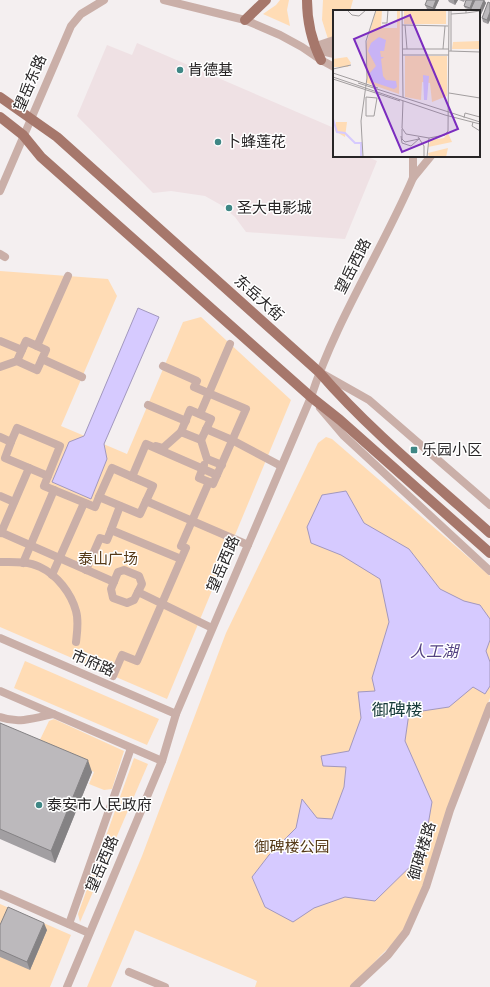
<svg xmlns="http://www.w3.org/2000/svg" width="490" height="987" font-family="Signika,'Noto Sans SC',sans-serif">
<style>
.built{fill:#efe1e4}
.green{fill:#ffdcb5}
.water{fill:#d6caff;stroke:#a298be}
.lines{fill:none;stroke-linecap:round;stroke-linejoin:round}
.minor{stroke:#caafa8;stroke-width:8}
.major{stroke:#a6776b;stroke-width:10}
.wall{fill:#a29fa2}
.shaded-wall{fill:#848284}
.building{fill:#bcb9bc;stroke:#848284}
.poi-dot{fill:#3f8785;stroke:#fff;stroke-width:1.5}
.labels{text-anchor:middle;dominant-baseline:central;stroke-width:3;stroke-linejoin:round;paint-order:stroke}
.poi-label{font-size:15px;fill:#272526;stroke:#fff;text-anchor:start}
.street-label{font-size:15px;fill:#272526;stroke:#fff}
.park-label{font-size:15px;fill:#553917;stroke:#fff}
.water-label{font-size:16px;font-style:italic;fill:#544282;stroke:#fff}
.quarter-label{font-size:17px;fill:#183b3a;stroke:#fff}
.inset-river{fill:none;stroke:#d6caff;stroke-width:2}
.inset-road{fill:none;stroke:#a29e9f;stroke-width:1}
.view{fill:#7b2cbf;fill-opacity:0.15;stroke:#7b2cbf;stroke-width:2}
.inset-edge{fill:none;stroke:#272526;stroke-width:2}
</style>
<rect width="100%" height="100%" fill="#f4eff0"/>
<polygon class="built" points="137,43 334,128 334,156 366,156 377,161 345,239 246,232 235,217 221,205 205,196 171,191 153,193 77,116 107,45 132,55"/>
<g class="green">
<polygon points="280,0 289,0 287,10 290,26 263,14 276,5"/>
<polygon points="323,0 353,0 350,11 334,11 334,36 328,39 322,20"/>
<polygon points="0,271 108,279 117,296 61,426 127,454 183,322 201,317 291,400 167,699 0,627"/>
<polygon points="326,437 332,439 490,576 490,698 470,748 416,906 399,938 381,955 352,987 255,987 257,981 135,930 111,987 87,987 142,856 226,633 318,443"/>
<polygon points="25,661 159,719 147,745 14,688"/>
<polygon points="54,719 124,751 112,789 104,790 89,784 94,772 37,746 49,721"/>
<polygon points="134,758 148,764 80,922 78,914"/>
<polygon points="0,904 71,935 50,987 0,987"/>
</g>
<g class="water">
<polygon points="138,308 159,317 104,444 107,459 91,499 52,482 69,442 84,436"/>
<polygon points="346,491 364,523 409,549 440,589 464,601 480,605 490,619 490,640 486,651 490,662 490,686 485,694 473,687 449,707 409,713 405,741 432,802 423,854 375,901 345,897 314,908 293,922 265,907 252,877 269,855 296,828 302,799 317,818 332,819 344,787 346,767 323,766 321,756 349,751 361,718 358,692 375,691 372,678 389,622 380,579 341,555 311,543 307,527 322,495"/>
</g>
<g class="lines">
<g class="minor">
<polyline points="164,0 245,20 280,35 302,47 321,60 334,67"/>
<polyline points="313,49 334,54"/>
<polyline points="315,49 319,45 334,40"/>
<polyline points="319,49 334,46"/>
<polyline points="413,178 431,156"/>
<polyline points="0,191 71,26 81,14 104,0"/>
<polyline points="0,254 5,257"/>
<polyline points="0,341 22,350"/>
<polyline points="37,346 68,276"/>
<polyline points="42,359 82,377"/>
<polyline points="0,367 17,361 37,370 46,350 26,341 17,361"/>
<polyline points="323,374 369,400 490,505"/>
<polyline points="148,405 186,421"/>
<polyline points="320,408 343,435 490,571"/>
<polygon points="190,410 211,419 201,440 181,432"/>
<polyline points="200,414 230,344"/>
<polyline points="206,429 232,440 281,466"/>
<polyline points="0,437 11,442 5,458 48,476 44,486 95,507 99,497 140,514 146,501 248,545"/>
<polyline points="201,440 207,459 222,465"/>
<polyline points="11,442 17,428 60,446 48,476"/>
<polyline points="156,446 163,448 181,432"/>
<polyline points="204,465 199,478 209,482"/>
<polyline points="132,477 146,444 217,475"/>
<polyline points="0,496 14,502"/>
<polyline points="99,497 112,468 153,486 146,501"/>
<polyline points="120,506 111,530 181,559"/>
<polyline points="0,532 114,582"/>
<polyline points="1,533 29,468"/>
<path d="M0,562c13,0 28,-1 40,5 17,8 31,26 36,44 3,10 1,22 0,31"/>
<polyline points="23,563 54,490"/>
<polyline points="86,570 100,538 107,540 111,530"/>
<polygon points="124,570 139,576 142,584 134,600 127,603 113,598 111,589 118,572"/>
<polyline points="52,575 84,503"/>
<polyline points="138,592 212,628"/>
<polyline points="0,638 176,714"/>
<polyline points="113,676 122,655 137,661 186,548 181,546 209,482 213,484 246,409 194,387 197,381 163,366"/>
<polyline points="0,691 162,761"/>
<path d="M0,717c18,7 36,1 53,-3"/>
<polyline points="0,894 89,933"/>
<polyline points="69,924 131,748"/>
<polyline points="129,972 165,987"/>
<path d="M67,987l95,-226 14,-47 135,-317c25,-77 70,-145 102,-219v-22"/>
<polyline points="354,987 388,955 406,932 426,887 450,810 490,706"/>
</g>
<g class="major">
<path d="M307,0c0,20 5,42 14,60"/>
<polyline points="245,20 266,0"/>
<path d="M0,97l57,40 262,235c51,59 113,109 171,161"/>
<polyline points="0,117 23,135 41,157 311,397 340,420 490,553"/>
</g>
</g>
<g class="wall">
<polygon points="439,0 434,11 432,11 427,9 425,5"/>
<polygon points="448,0 458,0 455,5 449,2"/>
<polygon points="459,0 465,0 464,2"/>
<polygon points="475,0 484,0 486,3 479,19 479,11 471,10 465,8 464,6"/>
<polygon points="490,3 490,20 488,24 483,22 482,18"/>
<polygon points="0,723 92,772 55,863 0,839"/>
<polygon points="0,925 47,930 30,970 0,957"/>
</g>
<g class="shaded-wall">
<polygon points="436,0 439,0 434,11 433,8"/>
<polygon points="454,0 458,0 455,5 454,1"/>
<polygon points="473,0 475,0 471,10 470,8"/>
<polygon points="484,0 486,3 479,19 479,12"/>
<polygon points="490,12 490,20 488,24 487,20"/>
<polygon points="88,760 92,772 55,863 51,851"/>
<polygon points="44,923 47,930 30,970 27,962"/>
</g>
<g class="building">
<polygon points="427,0 436,0 433,8 425,5"/>
<polygon points="466,0 473,0 470,8 464,6"/>
<polygon points="475,0 484,0 479,12 479,11 470,11"/>
<polygon points="488,2 490,3 490,12 487,20 482,18"/>
<polygon points="0,723 88,760 51,851 0,829"/>
<polygon points="8,907 44,923 27,962 0,950 0,925"/>
</g>
<g class="poi-dot">
<circle cx="180" cy="70" r="4"/>
<circle cx="218" cy="142" r="4"/>
<circle cx="229" cy="208" r="4"/>
<rect x="410" y="446" width="8" height="8" rx="2"/>
<circle cx="39" cy="805" r="4"/>
</g>
<g class="labels">
<g class="poi-label">
<text x="188" y="70">肯德基</text>
<text x="226" y="142">卜蜂莲花</text>
<text x="237" y="208">圣大电影城</text>
<text x="422" y="450">乐园小区</text>
<text x="47" y="805">泰安市人民政府</text>
</g>
<g class="street-label">
<text transform="translate(30 83) rotate(-67)">望岳东路</text>
<text transform="translate(353 266) rotate(-63)">望岳西路</text>
<text transform="translate(259 298) rotate(42)">东岳大街</text>
<text transform="translate(223 564) rotate(-67)">望岳西路</text>
<text transform="translate(93 663) rotate(23)">市府路</text>
<text transform="translate(422 851) rotate(-73)">御碑楼路</text>
<text transform="translate(102 864) rotate(-67)">望岳西路</text>
</g>
<g class="park-label">
<text x="108" y="559">泰山广场</text>
<text x="292" y="847">御碑楼公园</text>
</g>
<g class="water-label">
<text x="434" y="652">人工湖</text>
</g>
<g class="quarter-label">
<text x="397" y="710">御碑楼</text>
</g>
</g>
<g transform="translate(333 10)">
<rect width="147" height="147" fill="#f4eff0"/>
<path d="M43,0h6l-1,18h16v-18h3l-1,84 -32,-11 -1,-38zM71,0h42v14h-42zM147,31v8h-28l1,-7zM72,46h42v40l-15,6 -2,-19 -8,-1 -1,18 -16,-3zM14,47l4,6 -3,4h-15v-8zM3,112h11l-2,15 -10,-6zM115,123l4,9 -24,5 3,-7 13,-2zM115,138l-2,9h-17l-1,-4z" fill="#ffdcb5"/>
<path d="M46,27l7,3 -2,11h-4l1,6h3l-3,2 2,17 3,4 10,1 1,6 -3,2 -21,-7 -5,-7 8,-9 -8,-15 3,-8zM90,65l6,1 -2,24h-3z" fill="#d6caff"/>
<path class="inset-river" d="M0,109l4,13 8,1 10,10h6v14"/>
<path class="inset-road" d="M14,0l5,5 7,1 7,-6M69,0l1,87M118,0v41M133,0v3l14,-2M118,4l15,-1M49,13h5l1,-13M69,15l46,1M72,15l2,24M69,39h47M110,39l2,-23M116,41l31,1M70,45h46M0,59l18,-4M0,63l45,15M0,67l112,38 35,9M0,69l67,22M25,73l122,39M116,83l31,5M33,87l11,1 -3,18h-8zM70,91l-1,27 4,6 23,4 16,-3 3,-4 1,-121M131,108l1,-5 15,4M140,112l-1,4 8,5M69,119v10l3,3 14,-3M68,126l1,7 9,3 9,-8M85,127l6,9v11M30,147l-2,-36 6,-43 -1,-37 10,-31M94,147l2,-19"/>
<path class="view" d="M77,5l48,114 -56,23 -48,-113z"/>
<rect width="147" height="147" class="inset-edge"/>
</g>
</svg>
